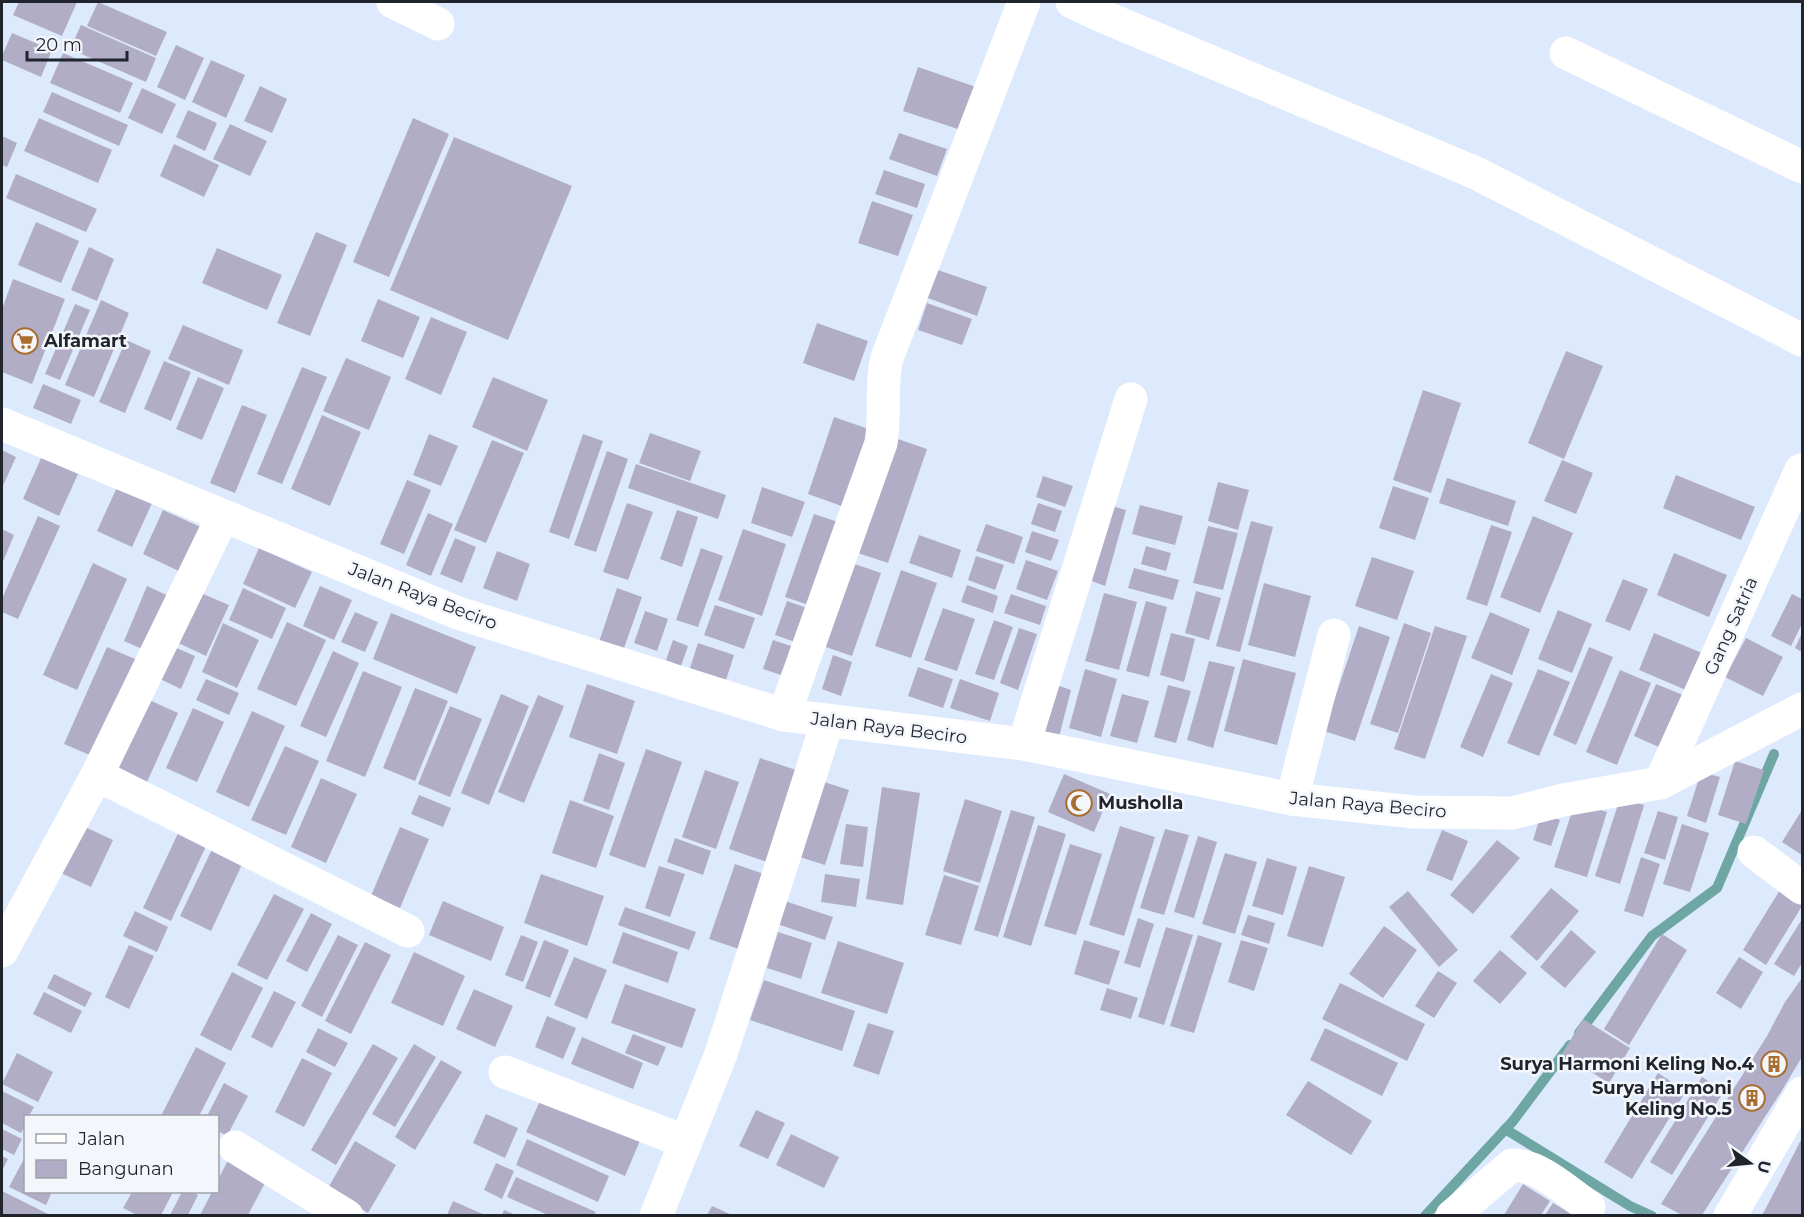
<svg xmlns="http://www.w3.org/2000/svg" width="1804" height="1217" font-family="Montserrat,sans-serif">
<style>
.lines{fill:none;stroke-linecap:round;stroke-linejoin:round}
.stream{stroke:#6ea6a3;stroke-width:10}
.building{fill:#b1adc7}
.minor{stroke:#fff;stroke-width:33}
.labels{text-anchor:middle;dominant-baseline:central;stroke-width:5;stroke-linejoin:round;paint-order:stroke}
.poi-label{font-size:18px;font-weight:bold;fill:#1f242d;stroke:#f3f6fb;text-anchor:start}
.street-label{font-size:18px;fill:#1f242d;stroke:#f3f6fb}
</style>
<rect width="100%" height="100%" fill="#ddeafd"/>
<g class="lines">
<g class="stream">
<polyline points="1579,1033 1652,936 1717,888 1774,754"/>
<polyline points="1505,1129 1630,1206 1652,1216"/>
<polyline points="1425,1216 1513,1121 1570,1045"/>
</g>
</g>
<g class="building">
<polygon points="19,2 77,2 62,36 13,15"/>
<polygon points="98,2 167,32 156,56 87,26"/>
<polygon points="81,25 156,58 146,82 70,49"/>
<polygon points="12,33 52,50 41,77 2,60 2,56"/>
<polygon points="176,45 204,58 185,100 157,87"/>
<polygon points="63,53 133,83 120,113 50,83"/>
<polygon points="211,60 245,75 226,118 192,102"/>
<polygon points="918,67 976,87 961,130 903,111"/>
<polygon points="260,86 287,99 272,133 244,121"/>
<polygon points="142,88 176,104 162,134 128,118"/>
<polygon points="52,92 128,125 119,146 43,112"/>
<polygon points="188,110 217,123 205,151 176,137"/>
<polygon points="39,118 112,150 98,183 24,151"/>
<polygon points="413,118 449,134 389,277 353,262"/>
<polygon points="230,124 267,141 250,176 213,159"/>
<polygon points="899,133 947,149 937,176 889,159"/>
<polygon points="2,136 17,143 7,167 2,165"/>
<polygon points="454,137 572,186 508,340 390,290"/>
<polygon points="174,144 219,165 204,197 160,176"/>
<polygon points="884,170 925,184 917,208 875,194"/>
<polygon points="16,174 97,209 86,232 6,198"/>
<polygon points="872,201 913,215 898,256 858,243"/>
<polygon points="36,222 79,241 61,283 18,265"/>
<polygon points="316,232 347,245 310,336 277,323"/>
<polygon points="89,247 114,259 97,301 71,290"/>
<polygon points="217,248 282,275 267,310 202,283"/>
<polygon points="935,269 987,287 977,316 925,297"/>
<polygon points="13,279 65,299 32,384 2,372 2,309"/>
<polygon points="378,299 420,317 403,358 361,341"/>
<polygon points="101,300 129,313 94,397 65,385"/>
<polygon points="927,303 972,319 962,345 918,330"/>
<polygon points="75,304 90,310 60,380 45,374"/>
<polygon points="431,317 467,332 441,395 405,379"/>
<polygon points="817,323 868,341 854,381 803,363"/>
<polygon points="183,325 243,350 229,385 168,359"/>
<polygon points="126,340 151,351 125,413 99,402"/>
<polygon points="1566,351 1603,366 1564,459 1528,443"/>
<polygon points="346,358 391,377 369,430 323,411"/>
<polygon points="164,361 191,372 171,421 144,409"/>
<polygon points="302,367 327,377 282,484 257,474"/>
<polygon points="198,377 224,388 202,440 176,429"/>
<polygon points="493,377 548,400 527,451 472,427"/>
<polygon points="43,384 81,400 71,424 33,408"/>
<polygon points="1423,390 1461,403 1431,493 1393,480"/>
<polygon points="242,405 267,415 235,493 210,483"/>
<polygon points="322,415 361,432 330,506 291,489"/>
<polygon points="834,417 877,432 850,509 808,494"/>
<polygon points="650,433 701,451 690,481 639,463"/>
<polygon points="429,434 458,446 441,486 413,475"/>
<polygon points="583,434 603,441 569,539 549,532"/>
<polygon points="892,437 927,449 888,563 852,551"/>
<polygon points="492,440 524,453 486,543 454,530"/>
<polygon points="2,450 16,457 2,488"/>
<polygon points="607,451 628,459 596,552 574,545"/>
<polygon points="41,458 78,474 59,516 23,499"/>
<polygon points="1562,460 1593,473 1576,514 1544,501"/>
<polygon points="636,464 726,495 718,519 628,488"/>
<polygon points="1676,475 1755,507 1741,540 1663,508"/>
<polygon points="1043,476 1073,486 1065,507 1036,497"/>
<polygon points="1447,478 1516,501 1508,526 1439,503"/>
<polygon points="407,480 431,490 404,554 380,544"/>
<polygon points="1218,482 1249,490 1238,530 1208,521"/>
<polygon points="118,485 153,501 132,547 97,531"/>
<polygon points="1393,486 1429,498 1415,540 1379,528"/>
<polygon points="762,487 805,502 792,537 751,523"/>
<polygon points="627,503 653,512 628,580 603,572"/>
<polygon points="1038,503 1062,511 1055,532 1031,524"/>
<polygon points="1104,504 1126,510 1105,586 1081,577"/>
<polygon points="1140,505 1183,516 1175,545 1132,534"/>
<polygon points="163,510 205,529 185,574 143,554"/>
<polygon points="677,510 698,517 682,567 660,559"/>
<polygon points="428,513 453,524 431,576 406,565"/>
<polygon points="814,514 844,524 815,607 785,597"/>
<polygon points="38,516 60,526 18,619 2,612 2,599"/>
<polygon points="1533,516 1573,533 1540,613 1500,597"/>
<polygon points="1251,521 1273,527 1240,652 1216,646"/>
<polygon points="986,524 1023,537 1014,564 976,551"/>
<polygon points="1491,525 1512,532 1487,606 1466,599"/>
<polygon points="1208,526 1238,533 1223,590 1193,583"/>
<polygon points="2,529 14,535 2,564"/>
<polygon points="743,529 786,544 762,616 718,600"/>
<polygon points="1032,531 1059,540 1051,561 1025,552"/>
<polygon points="919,535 961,550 952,578 909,563"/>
<polygon points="455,538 476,547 462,583 440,574"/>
<polygon points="1146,546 1171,553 1166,571 1141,564"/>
<polygon points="259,548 312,572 295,608 243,584"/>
<polygon points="701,548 723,556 698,627 676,620"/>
<polygon points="497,551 530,564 517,601 483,588"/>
<polygon points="1674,553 1727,575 1709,617 1657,595"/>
<polygon points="976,556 1004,565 995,590 968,580"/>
<polygon points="1372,557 1414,571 1397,620 1355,606"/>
<polygon points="1026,560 1058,571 1047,600 1016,589"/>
<polygon points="849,562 881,573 852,656 820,645"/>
<polygon points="93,563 127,579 77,690 43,675"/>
<polygon points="1134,568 1179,580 1173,600 1128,588"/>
<polygon points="901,570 937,583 911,658 875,646"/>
<polygon points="1623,579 1648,589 1630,631 1605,621"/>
<polygon points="1264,583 1311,596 1295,657 1248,645"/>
<polygon points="967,585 998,596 993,613 961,602"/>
<polygon points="147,586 173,598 149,652 124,641"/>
<polygon points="320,586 352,600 334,640 303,626"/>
<polygon points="243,588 286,608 272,639 229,620"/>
<polygon points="617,588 642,597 623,651 599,642"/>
<polygon points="196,591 229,605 206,656 174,641"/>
<polygon points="1196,591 1221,598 1209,640 1185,633"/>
<polygon points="1104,593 1137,602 1119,670 1085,661"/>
<polygon points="1011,594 1046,606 1040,625 1004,613"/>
<polygon points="1792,594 1802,599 1802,624 1791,646 1771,636"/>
<polygon points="787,601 813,610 801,644 775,635"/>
<polygon points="1146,601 1167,607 1149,677 1126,671"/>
<polygon points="715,605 755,618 744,649 704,635"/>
<polygon points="943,608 975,619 957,671 924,660"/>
<polygon points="1558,610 1592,624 1572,673 1538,659"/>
<polygon points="645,611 668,619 657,651 634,643"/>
<polygon points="355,612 378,622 365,652 341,642"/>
<polygon points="1490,612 1530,629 1512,675 1471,658"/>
<polygon points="391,613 476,647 457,694 373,659"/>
<polygon points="994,620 1013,627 994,680 975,674"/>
<polygon points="287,622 326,640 296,706 257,689"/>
<polygon points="223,623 259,640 237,688 202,672"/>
<polygon points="1404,623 1431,633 1398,733 1370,724"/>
<polygon points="1359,626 1390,637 1355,741 1324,731"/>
<polygon points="1435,626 1467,636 1425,759 1394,749"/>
<polygon points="1019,628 1037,634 1018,690 1000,683"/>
<polygon points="1171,633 1195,639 1184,682 1160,675"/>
<polygon points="1654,633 1702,653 1686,690 1639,670"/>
<polygon points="1802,633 1802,652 1795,648"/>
<polygon points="1746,638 1783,657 1763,696 1725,677"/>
<polygon points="673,640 688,646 681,666 666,660"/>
<polygon points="773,640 800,649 790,678 763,669"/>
<polygon points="698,643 734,655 726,680 690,668"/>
<polygon points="172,646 195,656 181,689 158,678"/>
<polygon points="107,647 142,662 99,759 64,744"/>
<polygon points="1589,647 1613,657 1576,745 1553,735"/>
<polygon points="333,651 359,663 326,737 300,726"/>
<polygon points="833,655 852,662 841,696 822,689"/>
<polygon points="1243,659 1296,673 1277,745 1224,731"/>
<polygon points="1209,661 1235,667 1213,748 1187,740"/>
<polygon points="918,667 953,679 943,708 908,696"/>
<polygon points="1085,669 1117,679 1101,737 1069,728"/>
<polygon points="1538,669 1570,682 1539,756 1507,743"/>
<polygon points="1620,670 1651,683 1617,765 1586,752"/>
<polygon points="363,671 402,687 365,777 326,761"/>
<polygon points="1491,674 1513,683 1483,757 1460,747"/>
<polygon points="206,679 239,693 229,715 196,700"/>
<polygon points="960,679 999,693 990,721 950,708"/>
<polygon points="1051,683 1071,690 1059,737 1030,730"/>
<polygon points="587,684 635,701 617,754 569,737"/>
<polygon points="1656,684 1683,695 1661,748 1634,736"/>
<polygon points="1168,685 1191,691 1176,743 1154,737"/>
<polygon points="415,688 448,701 415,781 383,768"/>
<polygon points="501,694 529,706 489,805 461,793"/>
<polygon points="1122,694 1149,701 1137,743 1110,736"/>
<polygon points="538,695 564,706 524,803 498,792"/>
<polygon points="147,699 178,713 147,782 116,768"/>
<polygon points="450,706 482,719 450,797 418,784"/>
<polygon points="193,708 224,722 197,782 166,768"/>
<polygon points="252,711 285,726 249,807 216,792"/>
<polygon points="285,746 319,761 286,835 251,820"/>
<polygon points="646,749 682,762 645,868 609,855"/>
<polygon points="599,753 625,763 609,810 583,801"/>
<polygon points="760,758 808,774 776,865 729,849"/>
<polygon points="1735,761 1764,770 1746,824 1718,815"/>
<polygon points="705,770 739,782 716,849 682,837"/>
<polygon points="1701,772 1720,777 1706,823 1687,816"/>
<polygon points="1064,774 1110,794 1094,832 1048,812"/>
<polygon points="321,778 357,794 326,863 291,847"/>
<polygon points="824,782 849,790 825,865 800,857"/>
<polygon points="882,787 920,793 903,905 866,899"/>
<polygon points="419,795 451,808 443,827 411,814"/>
<polygon points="1620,798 1644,805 1620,884 1595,876"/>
<polygon points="965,799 1002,811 980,883 943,871"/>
<polygon points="570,800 614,816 596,868 552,853"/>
<polygon points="1575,802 1607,812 1587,877 1554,867"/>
<polygon points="1011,810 1035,817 998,937 974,930"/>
<polygon points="1802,810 1802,855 1782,842"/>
<polygon points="1658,811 1678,817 1665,860 1644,853"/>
<polygon points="1541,814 1560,820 1551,846 1533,840"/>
<polygon points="846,824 868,827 863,867 840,864"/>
<polygon points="1682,824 1709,833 1690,892 1663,884"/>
<polygon points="1038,825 1066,834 1031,946 1003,937"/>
<polygon points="83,826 113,840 91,887 61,873"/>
<polygon points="1120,826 1155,837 1124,936 1089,925"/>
<polygon points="400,827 429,839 400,908 371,896"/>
<polygon points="180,829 208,842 171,921 143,908"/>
<polygon points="1165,829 1189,835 1164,915 1140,908"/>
<polygon points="1442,830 1468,841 1452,881 1426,870"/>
<polygon points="1198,836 1217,842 1194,918 1174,912"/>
<polygon points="675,838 711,851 703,875 667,862"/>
<polygon points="1497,840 1520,858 1473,914 1450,895"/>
<polygon points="215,843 245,858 211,931 180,916"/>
<polygon points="1070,844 1102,854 1076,935 1044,926"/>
<polygon points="1225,853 1257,862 1235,934 1202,924"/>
<polygon points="1641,857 1660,864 1643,917 1624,911"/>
<polygon points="1267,858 1297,867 1283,915 1252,906"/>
<polygon points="735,864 773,877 748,952 709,939"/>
<polygon points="659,866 685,874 670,917 645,908"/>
<polygon points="1309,866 1345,877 1323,947 1287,936"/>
<polygon points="541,874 604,896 587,946 524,923"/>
<polygon points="825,874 860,879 856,907 821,902"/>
<polygon points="944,875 979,886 961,945 925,935"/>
<polygon points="1551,888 1579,911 1537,961 1510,937"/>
<polygon points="1781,888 1802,901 1802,906 1766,965 1743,950"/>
<polygon points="1408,891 1458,950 1439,967 1389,907"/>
<polygon points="274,894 304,909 267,980 237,965"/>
<polygon points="443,901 504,927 491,961 429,935"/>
<polygon points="785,901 833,917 825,940 777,924"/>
<polygon points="625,907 696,932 689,950 618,925"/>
<polygon points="135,911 168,927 157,952 123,936"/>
<polygon points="311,913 332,924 307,972 286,961"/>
<polygon points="1248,915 1275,923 1269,944 1241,935"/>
<polygon points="1138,918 1154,924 1140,968 1124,963"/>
<polygon points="1802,919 1802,963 1794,976 1774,964"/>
<polygon points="1384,926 1417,950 1383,998 1349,974"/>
<polygon points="1166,927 1193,935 1164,1025 1138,1017"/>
<polygon points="1571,930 1596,952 1565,988 1540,967"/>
<polygon points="623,932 678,952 668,983 612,963"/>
<polygon points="778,932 812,943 801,979 767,968"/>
<polygon points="1662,934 1687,950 1629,1045 1604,1029"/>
<polygon points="338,935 358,945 322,1017 301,1006"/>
<polygon points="521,935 538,942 523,982 505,975"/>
<polygon points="1198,935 1222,943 1194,1033 1170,1026"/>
<polygon points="544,940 569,950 550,998 525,988"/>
<polygon points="1084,940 1120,951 1109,985 1074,974"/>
<polygon points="1241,940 1268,948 1254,991 1228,982"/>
<polygon points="838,941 904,963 887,1014 821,993"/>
<polygon points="365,942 391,955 351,1034 325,1021"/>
<polygon points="129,945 154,956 129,1009 105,997"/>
<polygon points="1500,950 1527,973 1500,1004 1473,981"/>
<polygon points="414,952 465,976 443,1026 391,1003"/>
<polygon points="574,957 607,970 587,1019 554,1005"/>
<polygon points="1739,957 1763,972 1741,1009 1716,993"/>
<polygon points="1438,971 1457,983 1434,1018 1415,1006"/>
<polygon points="232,972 263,988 231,1051 200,1035"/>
<polygon points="54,974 92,993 85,1007 47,988"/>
<polygon points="1802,978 1802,1057 1781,1092 1702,1215 1682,1215 1661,1204 1767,1036 1785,1002"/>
<polygon points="764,980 855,1011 842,1051 750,1020"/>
<polygon points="1340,983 1425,1024 1407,1061 1322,1019"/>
<polygon points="625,984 696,1009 682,1048 611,1023"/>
<polygon points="1107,988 1138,998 1131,1019 1100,1010"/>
<polygon points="474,989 513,1006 495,1047 456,1029"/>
<polygon points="274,991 296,1002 272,1048 251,1037"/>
<polygon points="44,992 82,1011 71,1033 33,1014"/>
<polygon points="547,1016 576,1028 563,1059 535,1047"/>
<polygon points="1583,1019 1630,1048 1609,1083 1562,1054"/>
<polygon points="868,1023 894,1031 879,1075 853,1066"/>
<polygon points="318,1028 348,1043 335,1067 306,1052"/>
<polygon points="1325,1028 1398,1063 1382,1096 1310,1060"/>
<polygon points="633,1034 666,1047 658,1066 625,1053"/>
<polygon points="582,1037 643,1063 633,1089 571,1064"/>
<polygon points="373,1044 398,1058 336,1165 311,1150"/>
<polygon points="414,1044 436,1057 395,1127 372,1114"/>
<polygon points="196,1047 226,1063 199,1116 161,1116"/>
<polygon points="17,1053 53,1072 38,1102 2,1084"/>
<polygon points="302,1058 332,1073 304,1127 275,1112"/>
<polygon points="441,1060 462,1072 415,1150 395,1137"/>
<polygon points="1658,1073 1686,1091 1632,1179 1604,1162"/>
<polygon points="1702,1077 1724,1091 1672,1175 1650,1162"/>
<polygon points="1308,1081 1372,1121 1351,1155 1286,1115"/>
<polygon points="224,1083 248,1096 227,1136 218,1131 218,1116 207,1116"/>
<polygon points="2,1091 34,1107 29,1116 26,1116 26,1124 21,1133 2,1123"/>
<polygon points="544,1092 642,1136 625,1176 526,1132"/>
<polygon points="756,1110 785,1123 768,1159 739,1146"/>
<polygon points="486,1114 518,1128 505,1158 473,1143"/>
<polygon points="2,1129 22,1139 14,1155 2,1149"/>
<polygon points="791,1134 839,1157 824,1188 776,1165"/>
<polygon points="1802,1138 1802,1215 1762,1215 1766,1208"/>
<polygon points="527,1139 609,1176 598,1202 516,1165"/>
<polygon points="355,1141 396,1165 368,1213 328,1188"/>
<polygon points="26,1155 26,1192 52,1192 46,1205 9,1187"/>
<polygon points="2,1156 8,1159 2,1171"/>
<polygon points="228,1160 267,1179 248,1215 200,1215 212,1192 218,1192 218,1180"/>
<polygon points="496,1163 514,1171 502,1199 484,1190"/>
<polygon points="516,1177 596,1212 594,1215 548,1215 507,1197"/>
<polygon points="1523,1184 1550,1201 1541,1215 1504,1215"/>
<polygon points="2,1191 50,1215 2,1215"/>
<polygon points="132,1192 173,1192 161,1215 137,1215 123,1208"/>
<polygon points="182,1192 191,1192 198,1195 188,1215 170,1215"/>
<polygon points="453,1201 485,1215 447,1215"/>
<polygon points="1553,1203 1573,1215 1545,1215"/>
<polygon points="712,1206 732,1215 707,1215"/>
<polygon points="504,1210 516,1215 502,1215"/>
</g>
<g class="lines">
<g class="minor">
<polyline points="393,2 438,24"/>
<polyline points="1072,2 1102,16 1476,173 1802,340"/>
<polyline points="1566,53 1802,167"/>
<polyline points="2,424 458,613 784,715 1024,744 1292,799 1414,812 1512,813 1563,800 1660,783 1802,709"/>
<path d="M784,715l97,-272c5,-28 -1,-58 6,-85l137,-356"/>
<polyline points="1024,744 1131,399"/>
<polyline points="97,775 408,931"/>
<polyline points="1660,783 1801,470"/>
<polyline points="1292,799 1334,635"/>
<polyline points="1754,852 1802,888"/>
<polyline points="2,951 97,775 223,516"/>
<polyline points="505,1072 686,1142"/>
<polyline points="235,1147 347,1216"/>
<polyline points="656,1216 721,1054 828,720"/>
<path d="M1452,1216l60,-51c26,-1 56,27 77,42"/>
<polyline points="1730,1216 1802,1093"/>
</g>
</g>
<defs>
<g id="supermarket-ring" transform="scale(1.35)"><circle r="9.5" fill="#f3f6fb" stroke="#a96e2f" stroke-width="1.5"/><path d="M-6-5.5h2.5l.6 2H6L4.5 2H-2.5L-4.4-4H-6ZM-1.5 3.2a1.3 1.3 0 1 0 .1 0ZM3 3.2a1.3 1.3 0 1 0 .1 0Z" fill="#a96e2f"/></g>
<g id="mosque-ring" transform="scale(1.35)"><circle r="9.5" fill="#f3f6fb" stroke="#a96e2f" stroke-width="1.5"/><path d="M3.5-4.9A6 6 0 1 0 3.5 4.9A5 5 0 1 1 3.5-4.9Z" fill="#a96e2f"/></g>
<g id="building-ring" transform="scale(1.35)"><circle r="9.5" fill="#f3f6fb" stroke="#a96e2f" stroke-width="1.5"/><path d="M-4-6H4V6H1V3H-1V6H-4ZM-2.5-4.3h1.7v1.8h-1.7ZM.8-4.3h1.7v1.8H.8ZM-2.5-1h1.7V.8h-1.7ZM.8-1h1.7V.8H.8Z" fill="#a96e2f"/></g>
</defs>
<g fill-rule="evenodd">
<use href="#supermarket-ring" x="25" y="341"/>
<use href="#mosque-ring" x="1079" y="803"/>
<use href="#building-ring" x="1774" y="1064"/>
<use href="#building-ring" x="1752" y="1098"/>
</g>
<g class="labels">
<g class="poi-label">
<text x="44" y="341">Alfamart</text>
<text x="1098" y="803">Musholla</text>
<text x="1754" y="1064" text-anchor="end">Surya Harmoni Keling No.4</text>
<text x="1732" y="1088" text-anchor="end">Surya Harmoni<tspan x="1732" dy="21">Keling No.5</tspan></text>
</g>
<g class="street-label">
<text transform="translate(423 596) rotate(21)">Jalan Raya Beciro</text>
<text transform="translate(1731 626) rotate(-66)">Gang Satria</text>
<text transform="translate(889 728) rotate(7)">Jalan Raya Beciro</text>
<text transform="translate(1368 805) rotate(5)">Jalan Raya Beciro</text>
</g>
</g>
<rect width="1804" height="1217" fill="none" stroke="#1f242d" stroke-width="6"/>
<rect x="24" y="1115" width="195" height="78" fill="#f3f6fb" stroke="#9ea2a9" stroke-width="1.5"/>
<rect x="36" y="1134" width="30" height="9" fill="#ffffff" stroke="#9ea2a9" stroke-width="1.5"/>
<text x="78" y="1145" font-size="18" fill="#1f242d">Jalan</text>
<rect x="36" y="1160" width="30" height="18" fill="#b1adc7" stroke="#9ea2a9" stroke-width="1.5"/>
<text x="78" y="1175" font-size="18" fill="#1f242d">Bangunan</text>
<g transform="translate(1750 1163) rotate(105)" stroke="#f3f6fb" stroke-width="4.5" paint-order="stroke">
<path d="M0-4.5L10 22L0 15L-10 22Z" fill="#1f242d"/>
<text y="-9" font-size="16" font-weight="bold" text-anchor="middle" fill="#1f242d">U</text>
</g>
<path d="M27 51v9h100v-9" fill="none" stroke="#1f242d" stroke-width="3"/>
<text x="36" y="51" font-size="18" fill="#1f242d" stroke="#f3f6fb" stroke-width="4.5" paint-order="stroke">20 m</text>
</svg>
